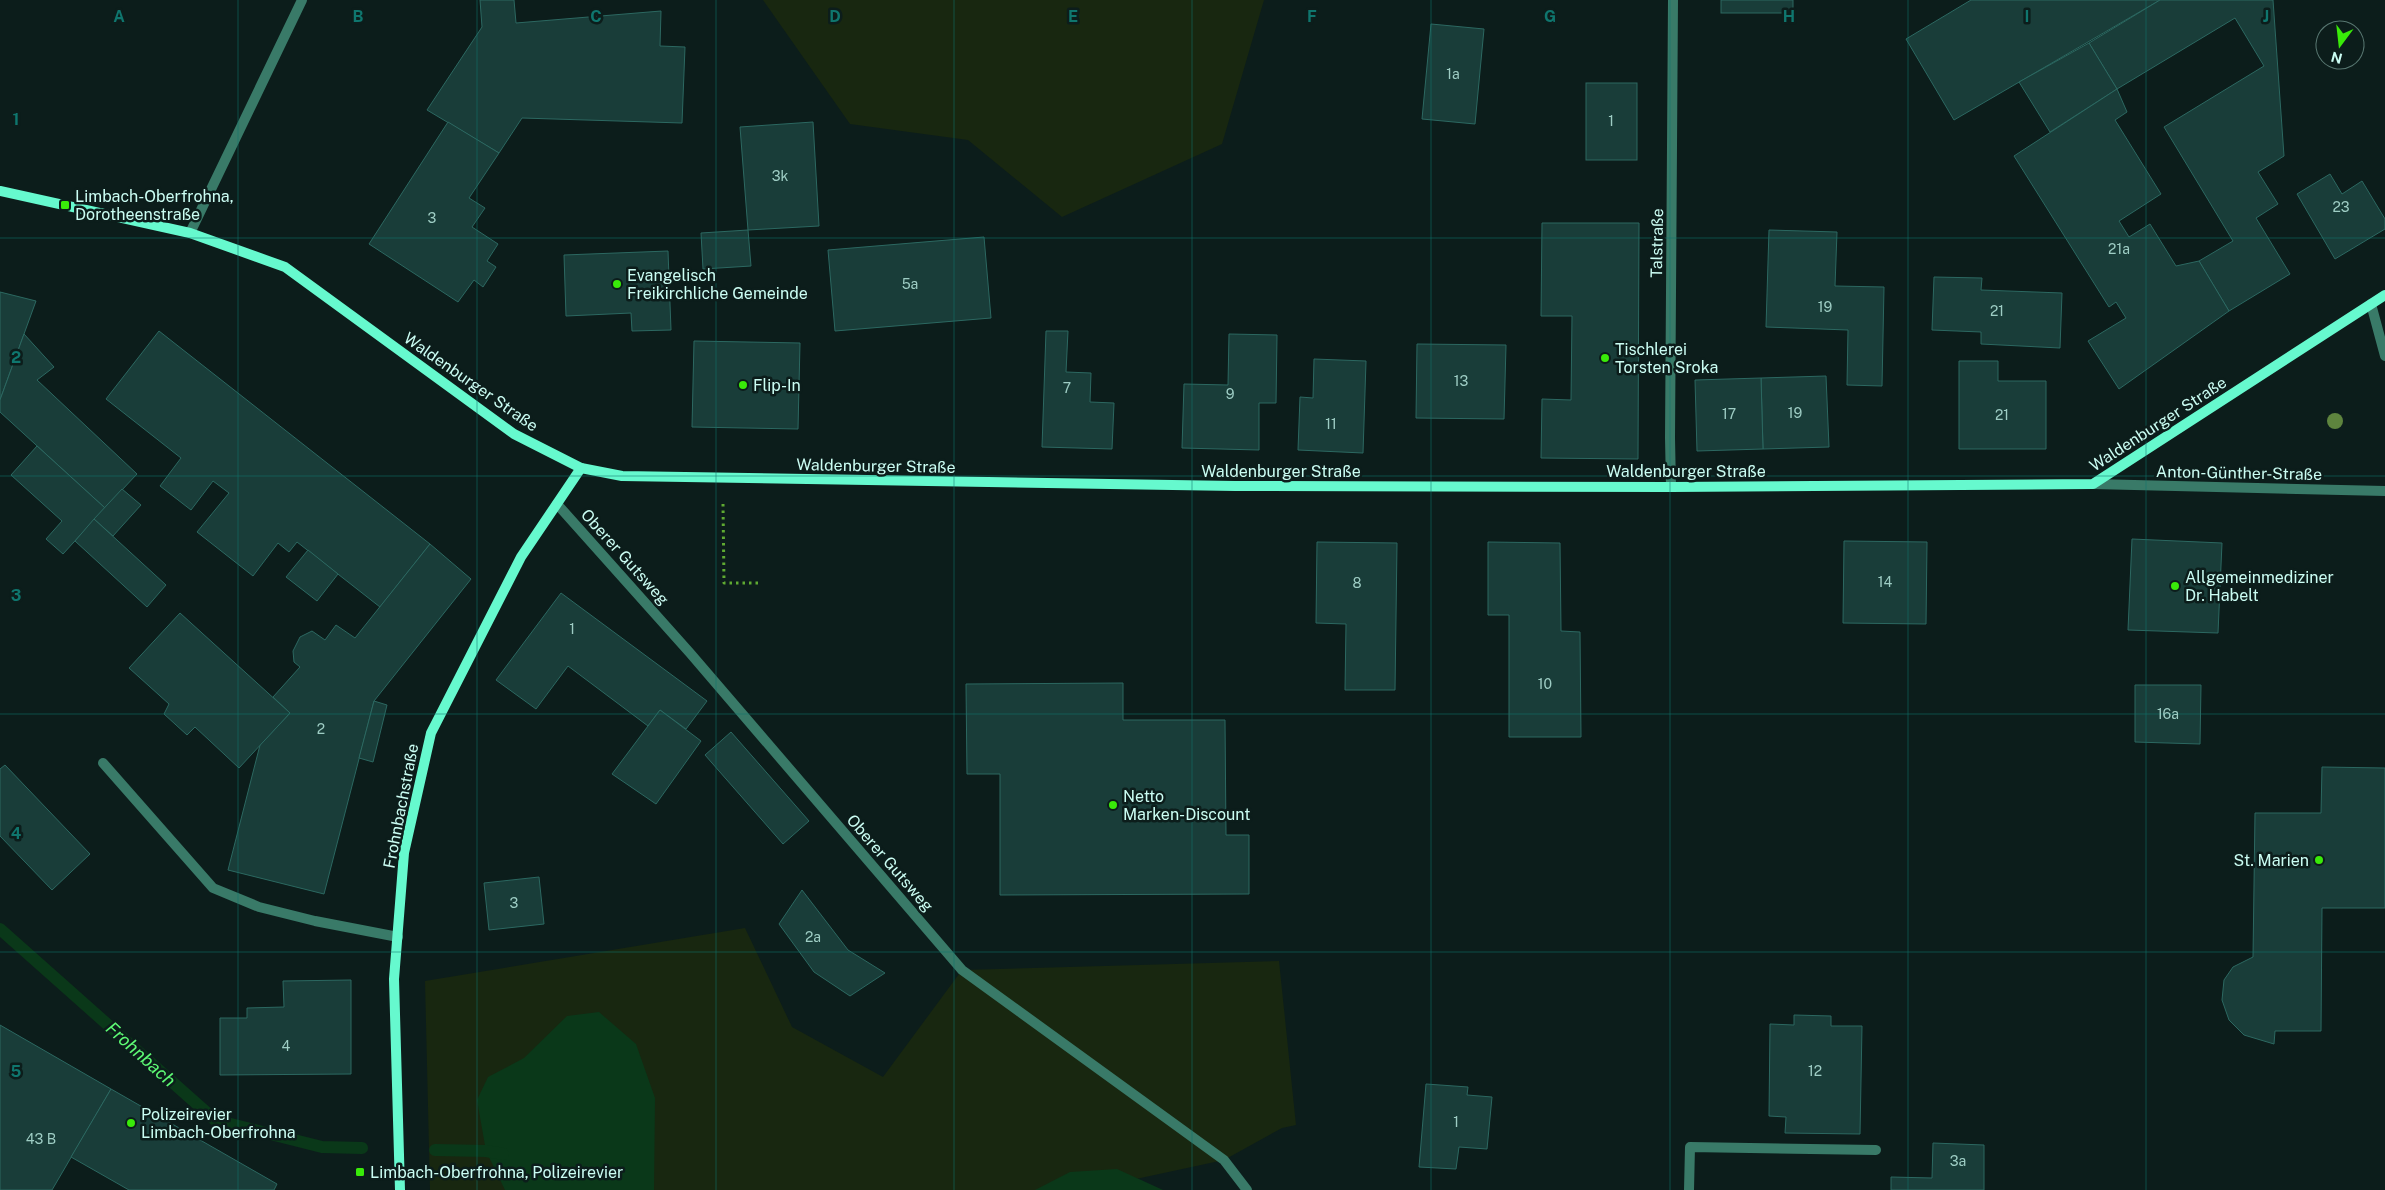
<svg xmlns="http://www.w3.org/2000/svg" width="2385" height="1190" font-family="'Public Sans',sans-serif">
<style>
.green{fill:#182710}
.water{fill:#0a3819}
.lines{fill:none;stroke-linecap:round;stroke-linejoin:round}
.stream{stroke:#0a3819;stroke-width:12}
.building{fill:#193d39;stroke:#2c6861}
.path{stroke:#5faa32;stroke-width:3;stroke-dasharray:2.5 4;stroke-linecap:butt}
.lane{stroke:#397a68;stroke-width:10}
.street{stroke:#397a68;stroke-width:10}
.secondary{stroke:#66f9ce;stroke-width:10}
.tree{fill:#5e843e}
.grid{fill:none;stroke:#0f766e;stroke-width:1;stroke-opacity:0.55}
.poi-dot{fill:#39ea09;stroke:#0c1d1b;stroke-width:2}
.labels{text-anchor:middle;dominant-baseline:central;stroke-width:5;stroke-linejoin:round;paint-order:stroke}
.number-label{font-size:14px;fill:#9ecdc4}
.poi-label{font-size:16px;fill:#cbfdf3;stroke:#0c1d1b;text-anchor:start}
.street-label{font-size:16px;fill:#cbfdf3;stroke:#0c1d1b}
.water-label{font-size:18px;font-style:italic;fill:#5df974;stroke:#0c1d1b}
.grid-label{font-size:16px;text-anchor:middle;font-weight:bold;fill:#0f766e;stroke:#0c1d1b;stroke-width:5;stroke-linejoin:round;paint-order:stroke}
</style>
<rect width="100%" height="100%" fill="#0c1d1b"/>
<g class="green">
<polygon points="763,0 1264,0 1222,144 1062,217 968,140 850,124"/>
<polygon points="745,928 792,1027 883,1077 962,970 1279,961 1296,1125 1282,1128 1224,1160 1085,1190 430,1190 425,981"/>
</g>
<g class="water">
<polygon points="599,1012 636,1044 655,1098 654,1190 505,1190 486,1151 477,1100 488,1077 524,1058 567,1016"/>
<polygon points="1117,1169 1163,1190 1035,1190 1070,1172"/>
</g>
<g class="lines">
<g class="stream">
<polyline points="0,929 215,1120 322,1147 362,1148"/>
<polyline points="435,1150 486,1151 503,1154"/>
</g>
</g>
<g class="building">
<polygon points="480,0 514,0 516,23 661,11 660,46 685,47 682,123 522,118 499,153 427,110 482,27"/>
<rect x="1721" y="0" width="72" height="13"/>
<polygon points="1971,0 2160,0 1954,120 1906,39"/>
<polygon points="2160,0 2273,0 2284,156 2258,172 2278,204 2256,218 2290,274 2229,311 2199,261 2233,241 2164,127 2264,66 2235,18 2117,89 2089,43"/>
<polygon points="1431,24 1484,29 1475,124 1422,119"/>
<polygon points="2089,43 2117,89 2050,132 2019,82"/>
<rect x="1586" y="83" width="51" height="77"/>
<polygon points="2117,89 2127,112 2115,120 2161,194 2119,221 2129,237 2150,224 2176,266 2199,261 2229,311 2119,389 2088,341 2126,318 2116,302 2109,307 2014,156"/>
<polygon points="448,122 499,153 469,198 485,208 472,227 498,244 487,261 496,267 483,287 474,280 458,302 369,244"/>
<polygon points="813,122 819,226 748,230 740,127"/>
<polygon points="2330,174 2342,194 2362,181 2385,219 2385,229 2335,259 2297,194"/>
<polygon points="1542,223 1639,223 1638,459 1541,458 1542,399 1571,400 1572,316 1541,316"/>
<polygon points="748,230 751,266 703,269 701,233"/>
<polygon points="1769,230 1837,232 1835,286 1884,287 1882,386 1847,385 1848,330 1766,327"/>
<polygon points="984,237 991,318 835,331 828,250"/>
<polygon points="668,251 671,330 632,331 631,313 566,316 564,255"/>
<polygon points="1934,277 1982,278 1981,290 2062,293 2060,348 1981,344 1981,332 1932,330"/>
<polygon points="0,292 36,301 0,400"/>
<polygon points="159,331 430,544 380,607 297,542 289,552 278,543 253,576 197,532 229,493 213,481 191,510 160,486 181,458 106,399"/>
<polygon points="1046,331 1068,331 1066,372 1091,373 1090,402 1114,403 1112,449 1042,447"/>
<polygon points="24,334 54,367 37,380 137,474 105,508 0,412 0,400"/>
<polygon points="1229,334 1277,335 1276,403 1259,403 1259,450 1182,448 1184,384 1228,385"/>
<polygon points="694,341 800,343 798,429 692,427"/>
<polygon points="1417,344 1506,345 1504,419 1416,418"/>
<polygon points="1314,359 1366,361 1363,453 1298,450 1300,397 1313,398"/>
<polygon points="1959,361 1998,361 1998,381 2046,381 2046,449 1959,449"/>
<polygon points="1826,376 1829,447 1763,449 1761,378"/>
<polygon points="1761,378 1763,449 1697,451 1695,380"/>
<polygon points="37,446 105,508 63,554 46,539 62,521 11,475"/>
<polygon points="122,489 141,505 113,536 94,519"/>
<polygon points="94,519 166,585 147,607 75,541"/>
<polygon points="2132,539 2222,543 2218,633 2128,630"/>
<polygon points="1844,541 1927,542 1926,624 1843,623"/>
<polygon points="1317,542 1397,543 1395,690 1345,690 1346,624 1316,623"/>
<polygon points="1488,542 1560,543 1561,631 1580,632 1581,737 1509,737 1509,615 1488,615"/>
<polygon points="430,544 471,579 374,701 324,894 228,870 260,745 290,713 273,697 300,667 294,662 293,651 300,637 312,631 325,640 336,625 355,638"/>
<polygon points="308,550 338,574 317,601 286,577"/>
<polygon points="561,593 707,701 686,729 660,710 648,726 568,666 536,709 496,680"/>
<polygon points="180,613 290,713 239,768 195,727 187,735 164,714 169,704 129,668"/>
<polygon points="1123,683 1123,720 1225,720 1226,835 1249,835 1249,894 1000,895 1000,774 967,774 966,684"/>
<polygon points="2135,685 2201,685 2200,744 2135,742"/>
<polygon points="374,701 387,705 373,762 359,758"/>
<polygon points="660,710 701,741 656,804 612,774"/>
<polygon points="731,732 809,821 783,844 705,755"/>
<polygon points="5,765 90,854 52,890 0,836 0,769"/>
<polygon points="2322,767 2385,768 2385,908 2322,908 2321,1031 2275,1031 2274,1044 2244,1035 2229,1020 2222,1000 2224,980 2233,967 2253,957 2255,813 2321,813"/>
<polygon points="539,877 544,924 489,930 484,883"/>
<polygon points="802,890 848,950 885,973 850,996 814,972 779,924"/>
<polygon points="351,980 351,1074 220,1075 220,1018 247,1018 247,1008 284,1007 283,981"/>
<polygon points="1794,1015 1831,1016 1831,1026 1862,1026 1860,1134 1785,1133 1786,1117 1769,1116 1770,1024 1794,1025"/>
<polygon points="0,1025 111,1089 52,1190 0,1190"/>
<polygon points="1426,1084 1468,1087 1467,1095 1492,1097 1487,1149 1459,1147 1456,1169 1419,1167"/>
<polygon points="111,1089 277,1184 274,1190 129,1190 71,1157"/>
<polygon points="1933,1143 1984,1145 1984,1190 1891,1190 1891,1177 1932,1178"/>
</g>
<g class="lines">
<polyline class="path" points="723,504 724,583 759,583"/>
<g class="lane">
<polyline points="2371,304 2385,356"/>
<polyline points="103,763 213,888 259,907 315,921 398,937"/>
<polyline points="1689,1190 1690,1147 1876,1150"/>
</g>
<g class="street">
<polyline points="190,233 302,0"/>
<polyline points="2093,484 2385,491"/>
<polyline points="1671,487 1670,438 1673,0"/>
<polyline points="557,504 690,653 962,970 1224,1160 1247,1190"/>
</g>
<g class="secondary">
<polyline points="0,191 190,233 285,267 514,434 581,468 622,476 1235,486 1671,487 2093,484 2385,295"/>
<polyline points="400,1190 394,979 404,853 431,733 521,557 581,468"/>
</g>
</g>
<circle class="tree" cx="2335" cy="421" r="8"/>
<path class="grid" d="M238,0v1190M477,0v1190M716,0v1190M954,0v1190M1192,0v1190M1431,0v1190M1670,0v1190M1908,0v1190M2146,0v1190M0,238h2385M0,476h2385M0,714h2385M0,952h2385"/>
<g class="poi-dot">
<rect x="60" y="200" width="10" height="10" rx="2.5"/>
<circle cx="617" cy="284" r="5"/>
<circle cx="1605" cy="358" r="5"/>
<circle cx="743" cy="385" r="5"/>
<circle cx="2175" cy="586" r="5"/>
<circle cx="1113" cy="805" r="5"/>
<circle cx="2319" cy="860" r="5"/>
<circle cx="131" cy="1123" r="5"/>
<rect x="355" y="1167" width="10" height="10" rx="2.5"/>
</g>
<g class="labels">
<g class="number-label">
<text x="1453" y="74">1a</text>
<text x="1611" y="121">1</text>
<text x="780" y="176">3k</text>
<text x="2341" y="207">23</text>
<text x="432" y="218">3</text>
<text x="2119" y="249">21a</text>
<text x="910" y="284">5a</text>
<text x="1825" y="307">19</text>
<text x="1997" y="311">21</text>
<text x="1461" y="381">13</text>
<text x="1067" y="388">7</text>
<text x="1230" y="394">9</text>
<text x="1795" y="413">19</text>
<text x="1729" y="414">17</text>
<text x="2002" y="415">21</text>
<text x="1331" y="424">11</text>
<text x="1885" y="582">14</text>
<text x="1357" y="583">8</text>
<text x="572" y="629">1</text>
<text x="1545" y="684">10</text>
<text x="2168" y="714">16a</text>
<text x="321" y="729">2</text>
<text x="514" y="903">3</text>
<text x="813" y="937">2a</text>
<text x="286" y="1046">4</text>
<text x="1815" y="1071">12</text>
<text x="1456" y="1122">1</text>
<text x="41" y="1139">43 B</text>
<text x="1958" y="1161">3a</text>
</g>
<g class="poi-label">
<text x="75" y="196">Limbach-Oberfrohna,<tspan x="75" dy="18">Dorotheenstraße</tspan></text>
<text x="627" y="275">Evangelisch<tspan x="627" dy="18">Freikirchliche Gemeinde</tspan></text>
<text x="1615" y="349">Tischlerei<tspan x="1615" dy="18">Torsten Sroka</tspan></text>
<text x="753" y="385">Flip-In</text>
<text x="2185" y="577">Allgemeinmediziner<tspan x="2185" dy="18">Dr. Habelt</tspan></text>
<text x="1123" y="796">Netto<tspan x="1123" dy="18">Marken-Discount</tspan></text>
<text x="2309" y="860" text-anchor="end">St. Marien</text>
<text x="141" y="1114">Polizeirevier<tspan x="141" dy="18">Limbach-Oberfrohna</tspan></text>
<text x="370" y="1172">Limbach-Oberfrohna, Polizeirevier</text>
</g>
<g class="street-label">
<text transform="translate(1657 243) rotate(-89)">Talstraße</text>
<text transform="translate(471 382) rotate(35)">Waldenburger Straße</text>
<text transform="translate(2158 424) rotate(-33)">Waldenburger Straße</text>
<text transform="translate(876 466) rotate(1)">Waldenburger Straße</text>
<text x="1281" y="471">Waldenburger Straße</text>
<text x="1686" y="471">Waldenburger Straße</text>
<text transform="translate(2239 473) rotate(1)">Anton-Günther-Straße</text>
<text transform="translate(625 557) rotate(48)">Oberer Gutsweg</text>
<text transform="translate(401 806) rotate(-79)">Frohnbachstraße</text>
<text transform="translate(890 863) rotate(49)">Oberer Gutsweg</text>
</g>
<g class="water-label">
<text transform="translate(141 1054) rotate(42)">Frohnbach</text>
</g>
</g>
<g class="grid-label">
<text x="119" y="22">A</text>
<text x="358" y="22">B</text>
<text x="596" y="22">C</text>
<text x="835" y="22">D</text>
<text x="1073" y="22">E</text>
<text x="1312" y="22">F</text>
<text x="1550" y="22">G</text>
<text x="1789" y="22">H</text>
<text x="2027" y="22">I</text>
<text x="2266" y="22">J</text>
<text x="16" y="125">1</text>
<text x="16" y="363">2</text>
<text x="16" y="601">3</text>
<text x="16" y="839">4</text>
<text x="16" y="1077">5</text>
</g>
<g transform="translate(2340 45) rotate(195)"><circle r="24" fill="#0c1d1b" stroke="#587771"/>
<path d="M0-4L9 19L0 12L-9 19Z" fill="#39ea09"/>
<text y="-8" font-size="14" font-weight="bold" text-anchor="middle" fill="#cbfdf3">N</text>
</g>
</svg>
